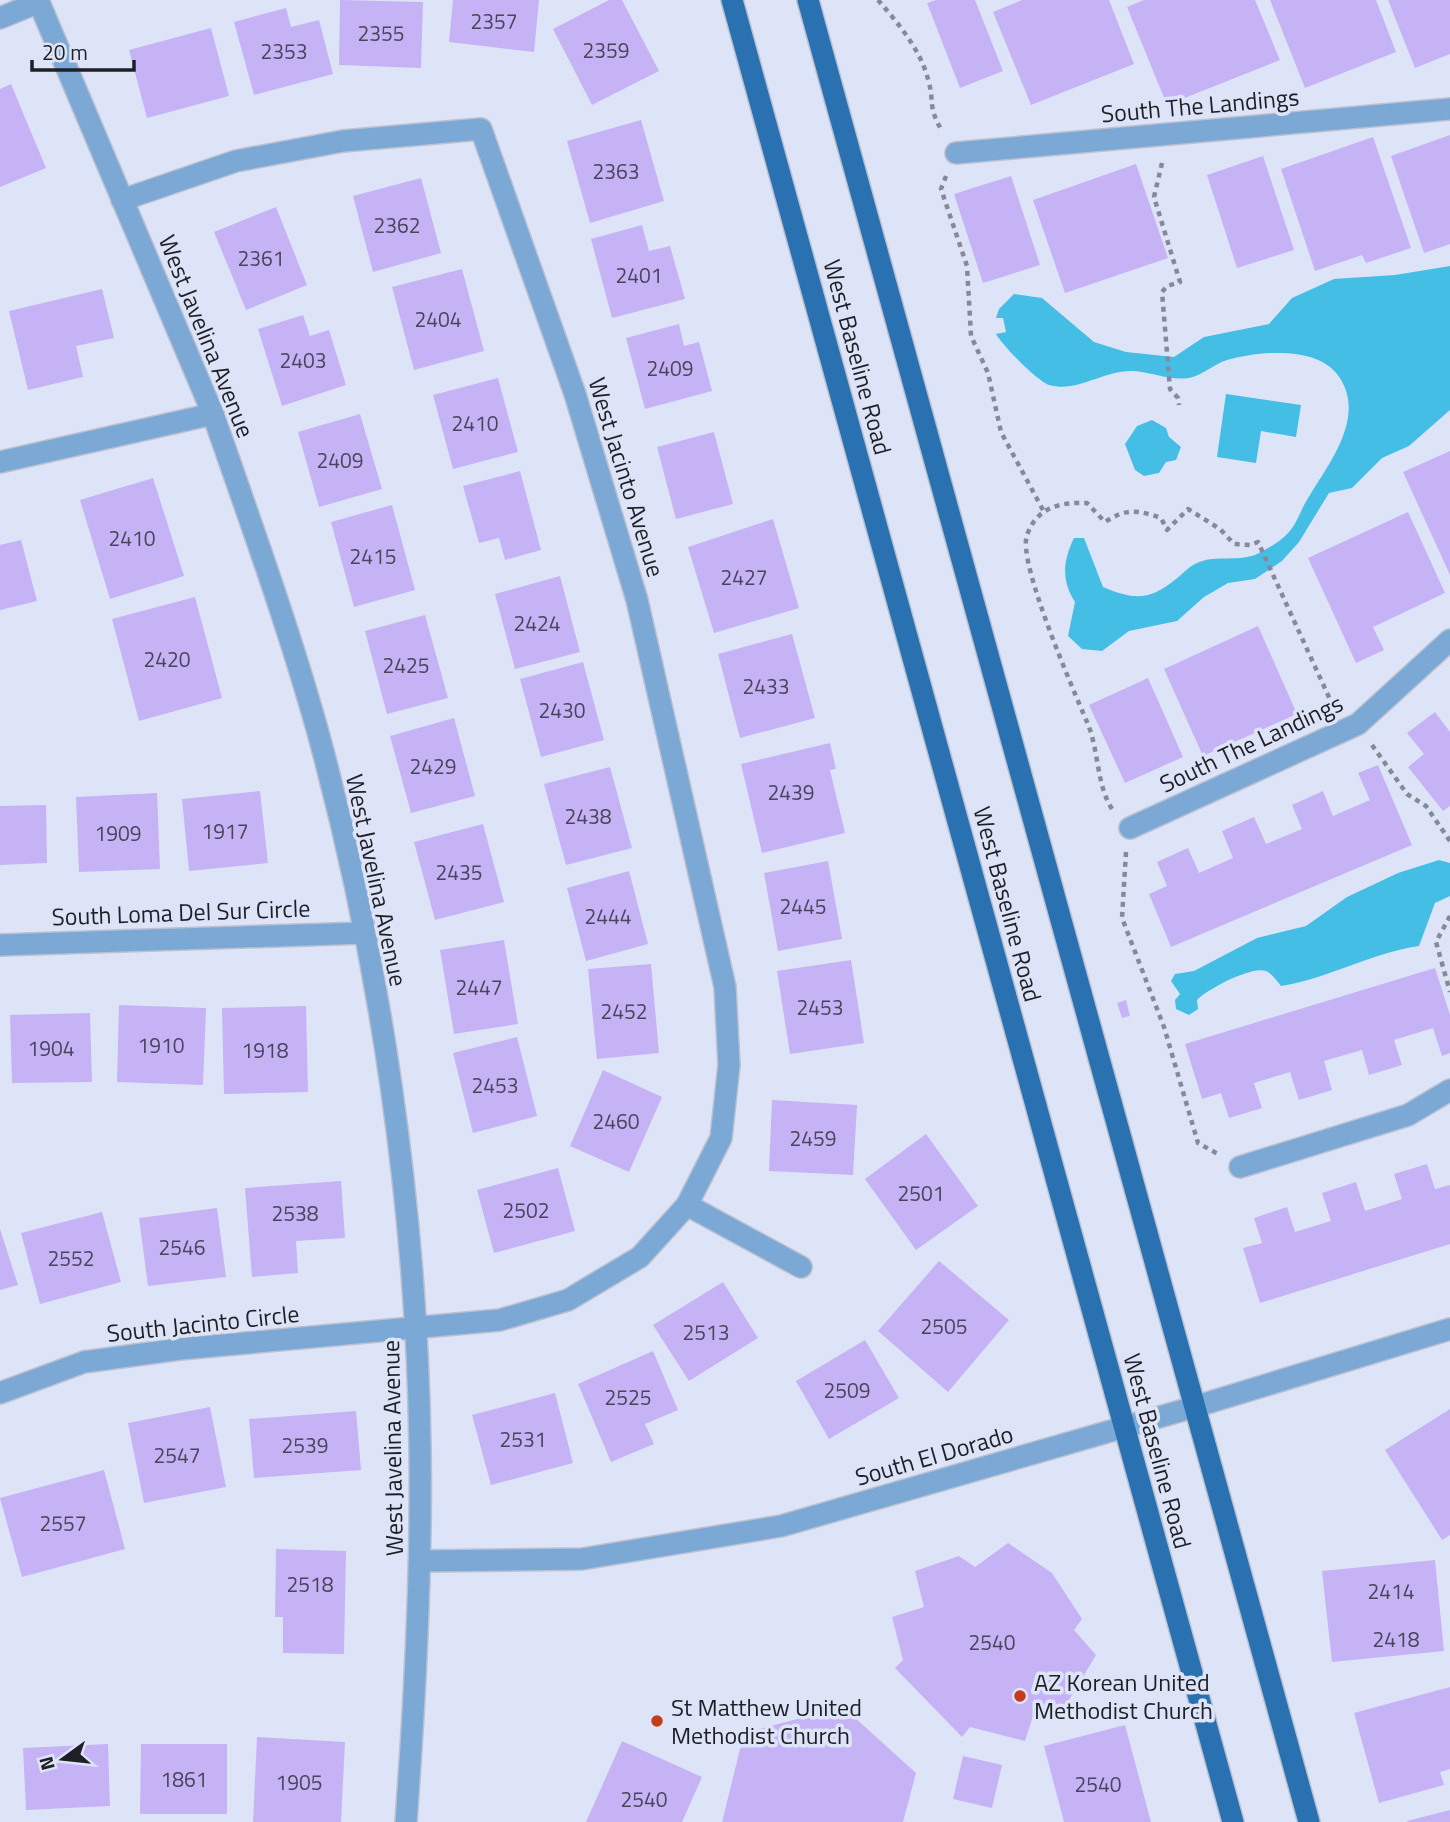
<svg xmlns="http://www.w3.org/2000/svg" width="1450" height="1822" font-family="'Titillium Web',sans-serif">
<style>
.water{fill:#45bee6}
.building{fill:#c6b3f6}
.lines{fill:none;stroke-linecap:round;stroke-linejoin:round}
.minor-casing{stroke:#bcc1d2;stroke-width:24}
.major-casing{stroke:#bcc1d2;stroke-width:24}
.path{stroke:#868a98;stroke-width:4.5;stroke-dasharray:5 5;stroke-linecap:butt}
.minor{stroke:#7ba8d4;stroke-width:21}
.major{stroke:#2971b1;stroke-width:21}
.poi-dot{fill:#c63c1b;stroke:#dee4f7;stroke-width:2.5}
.labels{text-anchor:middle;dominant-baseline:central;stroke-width:7;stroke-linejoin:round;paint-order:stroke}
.number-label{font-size:21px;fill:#49455b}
.street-label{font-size:24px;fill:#1f2027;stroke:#dee4f7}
.poi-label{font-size:24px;fill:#1f2027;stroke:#dee4f7;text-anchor:start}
</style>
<rect width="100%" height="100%" fill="#dee4f7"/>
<g class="water">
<path d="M1450,266v144l-41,36 -27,12 -30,30 -23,5 -30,49 -17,19 -27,18 -27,4 -24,14 -27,24 -48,10 -27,20 -20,-2 -14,-13 7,-34c-14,-22 -12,-41 -1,-64h10l19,49c31,13 46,14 73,-8 8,-6 12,-12 21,-16 19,-9 43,0 62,-10 10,-5 22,-12 30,-21 9,-10 13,-26 21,-37 20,-33 58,-81 27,-121 -21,-28 -79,-23 -110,-14 -13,4 -26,16 -38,18 -19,3 -40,-7 -58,-7 -30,0 -53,22 -82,14 -12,-4 -46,-39 -53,-51l10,-2 -3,-14h-7l3,-9 15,-15 28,4 52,44 32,10 48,5 30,-20 65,-13 23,-26 42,-19 61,-4z"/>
<polygon points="1226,394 1301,405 1296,437 1261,431 1256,463 1217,457"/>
<polygon points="1152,420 1166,428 1169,437 1181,447 1176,460 1166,462 1159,473 1144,476 1135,470 1125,444 1137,426"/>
<path d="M1439,860l11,3v33l-15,7 -16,43c-49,7 -91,33 -138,40 -4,-5 -10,-13 -15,-15 -15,-5 -58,18 -69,29l1,9 -9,6 -13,-6 -1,-9 5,-6 -9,-13 4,-7 19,-3 63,-33 49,-12 41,-29 51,-24z"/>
</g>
<g class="building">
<polygon points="340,0 423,2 421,68 339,65"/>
<polygon points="453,0 539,0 534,52 449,42"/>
<polygon points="609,0 622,0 659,71 592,105 553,29"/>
<polygon points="936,0 975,0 1003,71 960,88 927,3"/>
<polygon points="1022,0 1109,0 1134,64 1031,105 993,12"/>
<polygon points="1144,0 1255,0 1280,60 1167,105 1127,7"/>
<polygon points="1270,0 1376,0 1396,52 1305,88"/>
<polygon points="1388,0 1450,0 1450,54 1415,68"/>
<polygon points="286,8 291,27 319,20 333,74 254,95 234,22"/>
<polygon points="211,28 229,96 147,118 129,50"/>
<polygon points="11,84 46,168 0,187 0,89"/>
<polygon points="641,120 664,201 590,223 567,141"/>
<polygon points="1450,135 1450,244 1424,253 1391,156"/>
<polygon points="1373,137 1411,248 1366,263 1362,255 1315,271 1281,169"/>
<polygon points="1263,156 1294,250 1237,268 1207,175"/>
<polygon points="1136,164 1168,258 1065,293 1033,200"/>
<polygon points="1011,176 1040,265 983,283 954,194"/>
<polygon points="421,178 441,253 373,272 353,196"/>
<polygon points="276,207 307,285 246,310 214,232"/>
<polygon points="642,225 649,251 670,246 685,299 612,318 591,239"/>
<polygon points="462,269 484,351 414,370 392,287"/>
<polygon points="102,289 114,338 76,346 83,377 28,390 9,311"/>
<polygon points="303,315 310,336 329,330 346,385 282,406 258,329"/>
<polygon points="679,324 684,346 699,342 712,391 645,409 626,338"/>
<polygon points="498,378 518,452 453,469 433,395"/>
<polygon points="360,414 382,489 319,507 298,432"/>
<polygon points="714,432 733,504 676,519 657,447"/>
<polygon points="1450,451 1450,575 1403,472"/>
<polygon points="520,471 541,550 505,560 499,538 479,543 463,486"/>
<polygon points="153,478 184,576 110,599 80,500"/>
<polygon points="392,505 415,590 354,607 331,522"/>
<polygon points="1408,512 1445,593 1373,627 1384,650 1356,663 1308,558"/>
<polygon points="773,519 799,608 714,633 688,547"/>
<polygon points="21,540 37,601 0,610 0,545"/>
<polygon points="560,576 580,652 515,669 495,594"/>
<polygon points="195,597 222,698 139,721 112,619"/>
<polygon points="425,615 448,698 387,714 365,631"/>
<polygon points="1258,626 1297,714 1203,756 1164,669"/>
<polygon points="792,634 815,718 740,738 718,654"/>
<polygon points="583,662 604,740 541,757 520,679"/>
<polygon points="1148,678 1183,757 1125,783 1089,705"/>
<polygon points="1435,712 1450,732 1450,806 1443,811 1408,767 1424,754 1407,733"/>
<polygon points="454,718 475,796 411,813 390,736"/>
<polygon points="830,743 836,769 830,770 845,833 762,853 741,764"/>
<polygon points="1378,765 1412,845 1171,947 1149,894 1167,886 1157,862 1188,848 1199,873 1233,858 1222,831 1254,817 1266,844 1302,829 1292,805 1323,791 1333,816 1370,800 1358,773"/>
<polygon points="610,767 632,848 566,865 544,784"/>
<polygon points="260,791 268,863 189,871 182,799"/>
<polygon points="157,793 160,869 79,872 76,797"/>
<polygon points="46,805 47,863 0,865 0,806"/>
<polygon points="483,824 504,902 435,920 414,842"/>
<polygon points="828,861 842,939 778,951 764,873"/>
<polygon points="629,871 648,944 586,961 567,888"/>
<polygon points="504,940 518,1024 454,1034 440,950"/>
<polygon points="851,960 864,1043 790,1054 777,971"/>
<polygon points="651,964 659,1053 597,1059 588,969"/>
<polygon points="1435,968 1450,1015 1450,1053 1442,1056 1433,1028 1394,1040 1402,1065 1369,1075 1362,1050 1324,1061 1332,1090 1299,1100 1290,1072 1254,1083 1262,1108 1229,1118 1221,1093 1202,1099 1185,1044"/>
<polygon points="1126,1000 1130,1016 1122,1018 1117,1003"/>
<polygon points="119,1005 206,1008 203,1085 117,1082"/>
<polygon points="306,1006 308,1092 224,1094 222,1008"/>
<polygon points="90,1013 92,1082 12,1083 10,1015"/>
<polygon points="517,1037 537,1116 473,1133 453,1053"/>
<polygon points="603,1070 662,1097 629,1172 570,1146"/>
<polygon points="772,1100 857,1105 853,1175 769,1171"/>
<polygon points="926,1134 978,1206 916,1250 865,1179"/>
<polygon points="1427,1164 1435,1189 1450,1185 1450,1244 1260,1303 1243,1248 1262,1243 1254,1218 1287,1207 1295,1232 1331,1221 1322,1193 1356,1182 1365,1211 1402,1199 1394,1174"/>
<polygon points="558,1168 575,1231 494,1253 477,1190"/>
<polygon points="341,1181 345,1238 296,1241 298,1273 252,1277 245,1188"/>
<polygon points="217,1208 226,1277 148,1286 139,1218"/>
<polygon points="102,1212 121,1282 40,1304 21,1233"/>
<polygon points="0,1229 18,1285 0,1290"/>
<polygon points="939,1261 1009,1320 948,1392 878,1331"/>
<polygon points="723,1282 758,1338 689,1381 653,1325"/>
<polygon points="865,1340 899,1398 829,1439 796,1381"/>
<polygon points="653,1351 678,1410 645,1424 654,1444 611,1462 578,1384"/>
<polygon points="555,1393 573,1463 491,1485 472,1415"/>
<polygon points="210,1407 226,1487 144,1503 128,1423"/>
<polygon points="1450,1409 1450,1535 1442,1540 1385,1450"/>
<polygon points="356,1411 361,1470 254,1478 249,1419"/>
<polygon points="104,1470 125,1549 22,1577 0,1498"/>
<polygon points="1008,1543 1052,1573 1082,1619 1074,1630 1096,1655 1060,1715 1036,1707 1025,1741 970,1727 962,1737 895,1668 903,1660 892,1617 924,1607 915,1571 959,1556 975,1567"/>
<polygon points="276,1549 346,1551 344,1654 283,1653 283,1617 275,1617"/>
<polygon points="1435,1560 1444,1651 1332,1662 1322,1571"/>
<polygon points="1450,1687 1450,1769 1440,1772 1444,1785 1379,1803 1354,1713"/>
<polygon points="843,1707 916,1773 903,1822 722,1822 744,1733"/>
<polygon points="1125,1725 1151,1822 1064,1822 1044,1746"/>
<polygon points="257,1737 345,1742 341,1822 253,1822"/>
<polygon points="622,1741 702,1777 682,1822 586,1822"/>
<polygon points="108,1744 110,1806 26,1810 23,1748"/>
<polygon points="141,1744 227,1744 227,1814 140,1814"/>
<polygon points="963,1756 1002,1765 992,1808 953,1799"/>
<polygon points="1450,1810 1450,1822 1407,1822 1407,1821"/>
</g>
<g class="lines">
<g class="minor-casing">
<g id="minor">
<path d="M38,0l175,414c36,104 74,208 104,315 63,229 100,481 103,719 2,124 -5,250 -14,374"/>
<polyline points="0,18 39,2"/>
<polyline points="956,153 1450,109"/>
<polyline points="0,462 213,414"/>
<polyline points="1130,828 1358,724 1450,640"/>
<polyline points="0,945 364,933"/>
<polyline points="1240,1167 1408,1115 1450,1090"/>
<polyline points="687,1205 801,1267"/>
<polyline points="0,1393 84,1362 180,1349 500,1320 568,1300 640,1257 687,1205 721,1138 729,1065 725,987 637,600 575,394 481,129 343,141 236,161 122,200"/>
<polyline points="420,1561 582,1559 781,1526 1194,1407 1450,1329"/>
</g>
</g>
<g class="major-casing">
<g id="major">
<polyline points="732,0 1233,1822"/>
<polyline points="808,0 1309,1822"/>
</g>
</g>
<g class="path">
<path d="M878,0c20,23 42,49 50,79 7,24 -1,26 14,52"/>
<polyline points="1162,163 1154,197 1180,282 1167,286 1162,292 1170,389 1178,398 1179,405"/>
<polyline points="946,176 941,189 967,266 971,336 988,373 1001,432 1043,510"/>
<polyline points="1372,745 1407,794 1426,806 1450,841"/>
<path d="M1112,809c-16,-25 -13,-60 -25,-87 -13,-31 -70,-160 -60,-187 10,-28 33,-33 60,-32l18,19c21,-14 33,-12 56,-4l6,12 21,-21 32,20 14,15 16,1 8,-3 75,164"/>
<polyline points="1126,852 1122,918 1164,1027 1198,1143 1218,1154"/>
<polyline points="1450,916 1436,942 1450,992"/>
</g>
<use href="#minor" class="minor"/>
<use href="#major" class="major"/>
</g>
<g class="poi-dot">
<circle cx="1020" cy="1696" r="7"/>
<circle cx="657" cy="1721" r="7"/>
</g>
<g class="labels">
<g class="number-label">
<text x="494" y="21">2357</text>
<text x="381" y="33">2355</text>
<text x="606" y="50">2359</text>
<text x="284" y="51">2353</text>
<text x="616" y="171">2363</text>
<text x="397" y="225">2362</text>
<text x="261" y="258">2361</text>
<text x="639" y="275">2401</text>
<text x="438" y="319">2404</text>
<text x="303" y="360">2403</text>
<text x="670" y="368">2409</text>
<text x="475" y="423">2410</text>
<text x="340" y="460">2409</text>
<text x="132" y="538">2410</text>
<text x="373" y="556">2415</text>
<text x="744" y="577">2427</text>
<text x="537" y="623">2424</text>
<text x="167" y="659">2420</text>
<text x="406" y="665">2425</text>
<text x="766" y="686">2433</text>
<text x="562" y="710">2430</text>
<text x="433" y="766">2429</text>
<text x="791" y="792">2439</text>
<text x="588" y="816">2438</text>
<text x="225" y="831">1917</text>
<text x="118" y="833">1909</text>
<text x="459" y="872">2435</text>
<text x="803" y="906">2445</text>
<text x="608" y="916">2444</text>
<text x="479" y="987">2447</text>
<text x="820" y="1007">2453</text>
<text x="624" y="1011">2452</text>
<text x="161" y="1045">1910</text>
<text x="51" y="1048">1904</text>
<text x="265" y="1050">1918</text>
<text x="495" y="1085">2453</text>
<text x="616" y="1121">2460</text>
<text x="813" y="1138">2459</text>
<text x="921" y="1193">2501</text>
<text x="526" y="1210">2502</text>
<text x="295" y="1213">2538</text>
<text x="182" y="1247">2546</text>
<text x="71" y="1258">2552</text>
<text x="944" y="1326">2505</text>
<text x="706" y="1332">2513</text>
<text x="847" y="1390">2509</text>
<text x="628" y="1397">2525</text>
<text x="523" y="1439">2531</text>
<text x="305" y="1445">2539</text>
<text x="177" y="1455">2547</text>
<text x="63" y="1523">2557</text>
<text x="310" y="1584">2518</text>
<text x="1391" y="1591">2414</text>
<text x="1396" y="1639">2418</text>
<text x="992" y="1642">2540</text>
<text x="184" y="1779">1861</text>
<text x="299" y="1782">1905</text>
<text x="1098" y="1784">2540</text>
<text x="644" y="1799">2540</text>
</g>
<g class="street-label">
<text transform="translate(1200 105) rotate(-5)">South The Landings</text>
<text transform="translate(207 336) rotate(68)">West Javelina Avenue</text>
<text transform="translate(858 357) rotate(75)">West Baseline Road</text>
<text transform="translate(627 477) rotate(73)">West Jacinto Avenue</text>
<text transform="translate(1251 743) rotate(-25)">South The Landings</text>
<text transform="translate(377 880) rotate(78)">West Javelina Avenue</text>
<text transform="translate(1008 904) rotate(75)">West Baseline Road</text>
<text transform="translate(181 912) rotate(-2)">South Loma Del Sur Circle</text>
<text transform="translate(203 1323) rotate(-6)">South Jacinto Circle</text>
<text transform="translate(392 1448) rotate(-91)">West Javelina Avenue</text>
<text transform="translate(1158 1451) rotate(75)">West Baseline Road</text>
<text transform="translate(934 1455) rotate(-16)">South El Dorado</text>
</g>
<g class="poi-label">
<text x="1034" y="1682">AZ Korean United<tspan x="1034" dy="28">Methodist Church</tspan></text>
<text x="671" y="1707">St Matthew United<tspan x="671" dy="28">Methodist Church</tspan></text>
</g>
</g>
<g transform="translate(63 1759) rotate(255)" stroke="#dee4f7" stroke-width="5" paint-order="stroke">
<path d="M0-5L12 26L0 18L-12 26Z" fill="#1f2027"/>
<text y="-10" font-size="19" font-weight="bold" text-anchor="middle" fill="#1f2027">N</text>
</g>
<path d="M32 60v10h102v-10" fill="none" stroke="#1f2027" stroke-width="3.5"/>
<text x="42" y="60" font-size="21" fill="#1f2027" stroke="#dee4f7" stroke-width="5" paint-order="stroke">20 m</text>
</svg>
